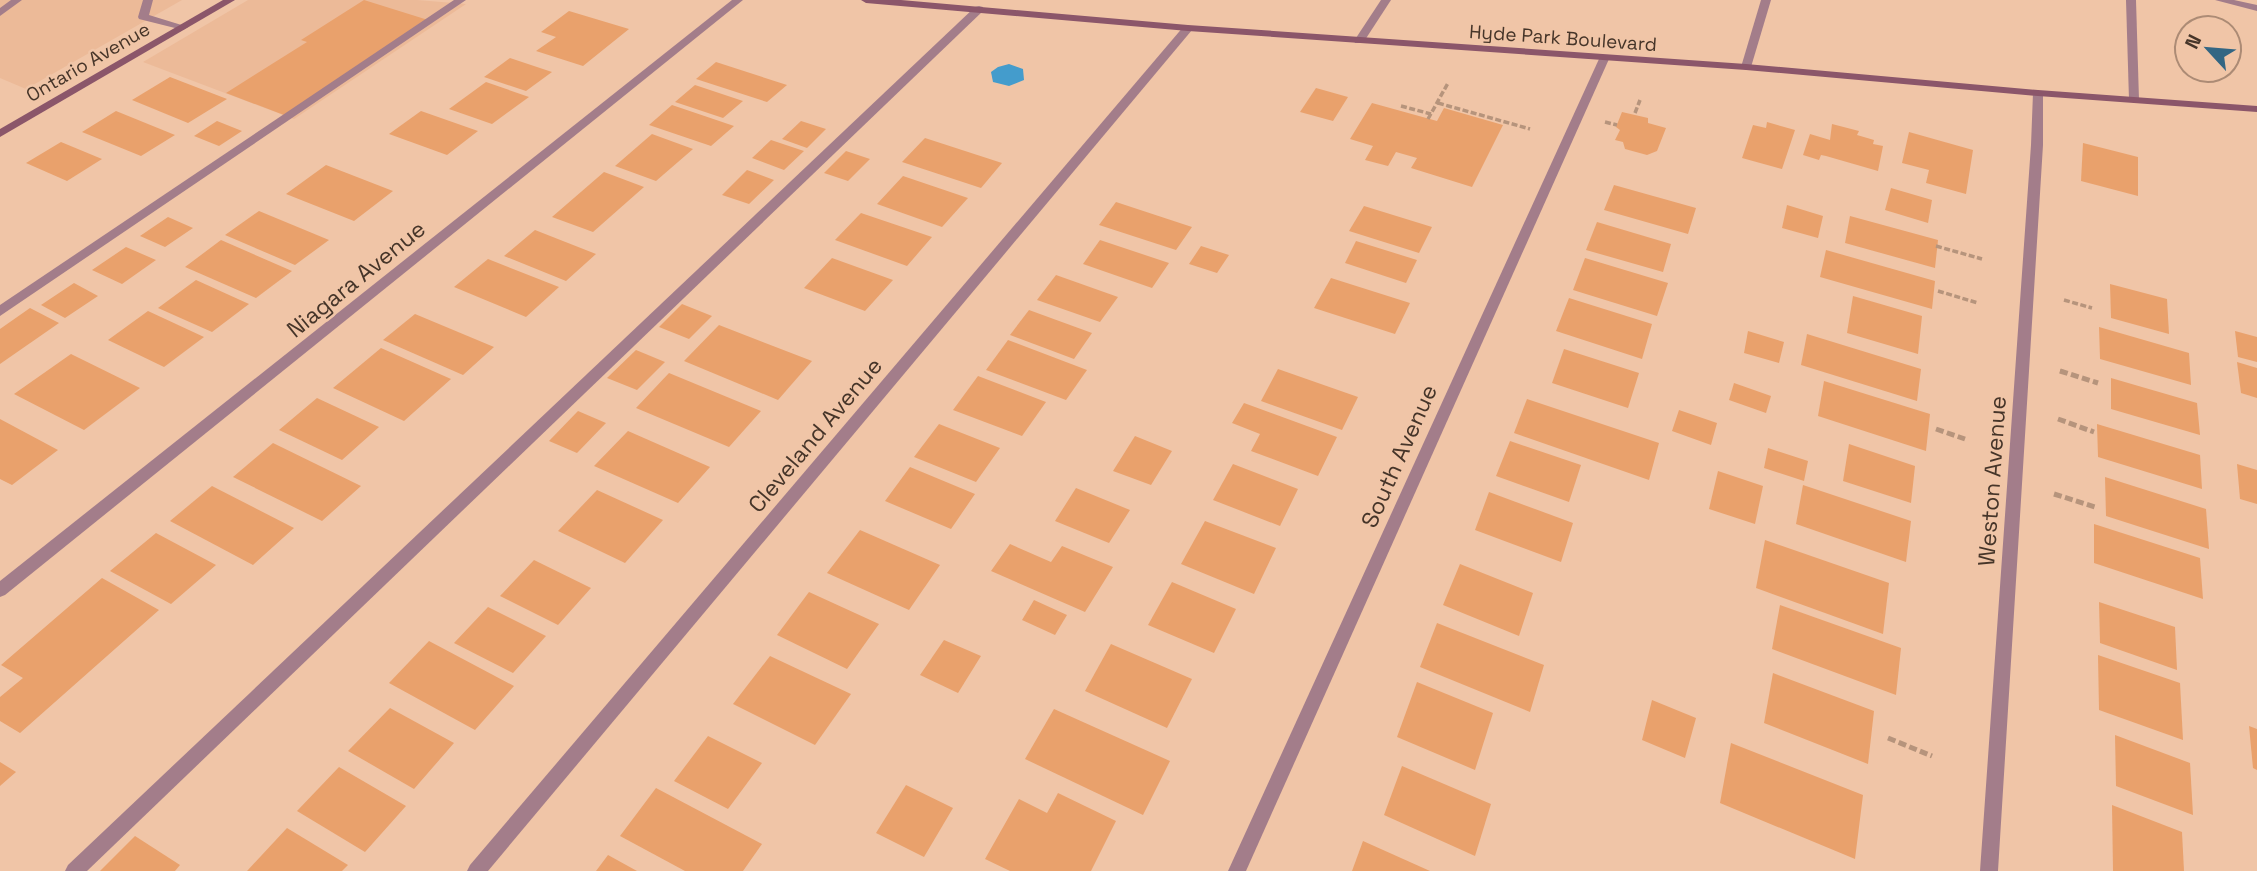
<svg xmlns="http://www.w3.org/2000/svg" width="2257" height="871" font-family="'Space Grotesk',sans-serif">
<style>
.built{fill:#ecba98}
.water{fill:#449ccc}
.building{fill:#e9a16c}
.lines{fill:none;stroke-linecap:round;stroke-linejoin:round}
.path-far1{stroke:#b6947c;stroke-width:3.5;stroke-dasharray:6 2.5;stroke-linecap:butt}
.path{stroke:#b6947c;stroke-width:5;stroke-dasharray:8 3.5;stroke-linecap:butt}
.lane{fill:#a37d8a;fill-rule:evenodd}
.street{fill:#a37d8a;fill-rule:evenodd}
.secondary{fill:#8b566a;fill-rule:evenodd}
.labels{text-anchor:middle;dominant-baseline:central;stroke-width:5;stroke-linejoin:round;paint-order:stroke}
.far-street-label{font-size:19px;fill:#463529;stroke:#f0c5a7}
.street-label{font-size:23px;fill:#463529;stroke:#f0c5a7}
</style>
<rect width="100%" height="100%" fill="#f0c5a7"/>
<g class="built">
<polygon points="0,0 182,0 26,89 0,78"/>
<polygon points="248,0 417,0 466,4 294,119 143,62"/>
</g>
<polygon class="water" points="1009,64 1023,69 1024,80 1009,86 993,82 991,72 998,67"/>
<g class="building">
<polygon points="364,0 428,20 284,115 226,93 307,42 301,40"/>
<polygon points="569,11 629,29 583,66 536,51 556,37 541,32"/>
<polygon points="510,58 552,72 526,91 484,77"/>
<polygon points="716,62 787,85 767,102 696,79"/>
<polygon points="170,77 227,99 188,123 132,100"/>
<polygon points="486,82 529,97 492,124 449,109"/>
<polygon points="695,85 743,101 723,118 675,102"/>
<polygon points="1316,88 1348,97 1333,121 1300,112"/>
<polygon points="1372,103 1437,121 1444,108 1503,125 1472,187 1411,168 1417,158 1396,152 1388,166 1365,160 1373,146 1350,139"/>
<polygon points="672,105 734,126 711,146 649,125"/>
<polygon points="116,111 175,135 141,156 82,132"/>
<polygon points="421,111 478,131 447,155 389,134"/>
<polygon points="1622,112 1648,118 1648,123 1666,128 1657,151 1647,155 1625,149 1623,142 1615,140 1620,130 1616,127"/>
<polygon points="217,121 242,131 219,146 194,136"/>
<polygon points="801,121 826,129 807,148 782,139"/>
<polygon points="1767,122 1795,130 1782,169 1742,158 1753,125 1766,128"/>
<polygon points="1832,124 1859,131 1857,135 1874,140 1873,144 1883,146 1878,171 1826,156 1821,155 1819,160 1803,155 1810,134 1830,140"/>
<polygon points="1909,132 1973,150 1966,194 1926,183 1929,170 1902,163"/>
<polygon points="652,134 693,149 656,181 615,166"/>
<polygon points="925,138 1002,163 981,188 902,162"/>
<polygon points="771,140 804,151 784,170 752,158"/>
<polygon points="61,142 102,159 67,181 26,163"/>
<polygon points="2083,143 2138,157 2138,196 2081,181"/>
<polygon points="846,151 870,159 848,181 824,173"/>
<polygon points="326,165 393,191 354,221 286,194"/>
<polygon points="747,170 774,180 749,204 722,195"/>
<polygon points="604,172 644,187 593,232 552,217"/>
<polygon points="903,176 968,198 942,227 877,204"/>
<polygon points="1614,185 1696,208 1688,234 1604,210"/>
<polygon points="1891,188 1932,200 1928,223 1885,210"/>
<polygon points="1116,202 1192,227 1176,250 1099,225"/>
<polygon points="1787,205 1823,216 1818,238 1782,228"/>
<polygon points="1364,206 1432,227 1419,253 1349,231"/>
<polygon points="259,211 329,240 295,265 225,235"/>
<polygon points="861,213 932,237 907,266 835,240"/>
<polygon points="1850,216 1938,240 1935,268 1845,243"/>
<polygon points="168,217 193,228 165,247 140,236"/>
<polygon points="1597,222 1671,244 1663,272 1586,250"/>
<polygon points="535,230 596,254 566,281 504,256"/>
<polygon points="221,240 292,271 256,298 185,267"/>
<polygon points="1100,240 1169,263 1152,288 1083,264"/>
<polygon points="1356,241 1417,260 1406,283 1345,263"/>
<polygon points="1201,246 1229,255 1217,273 1189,264"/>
<polygon points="126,247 156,260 122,284 92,270"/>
<polygon points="1826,250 1935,281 1932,309 1820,277"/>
<polygon points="832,258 893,280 865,311 804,288"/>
<polygon points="1585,258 1668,283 1657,316 1573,290"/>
<polygon points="488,259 559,287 526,317 454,287"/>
<polygon points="1056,275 1118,297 1100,322 1037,300"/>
<polygon points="1331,278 1410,303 1395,334 1314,308"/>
<polygon points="196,280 249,304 212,332 158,308"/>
<polygon points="74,283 98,296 65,318 41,305"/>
<polygon points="2110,284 2167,299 2169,334 2111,318"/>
<polygon points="1853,296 1922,316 1918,354 1847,333"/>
<polygon points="1569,298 1652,324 1642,359 1556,331"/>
<polygon points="682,304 712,316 689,339 659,327"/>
<polygon points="30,308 59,323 0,364 0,329"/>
<polygon points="1029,310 1092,333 1074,359 1010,335"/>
<polygon points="148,311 204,337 164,367 108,340"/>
<polygon points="415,314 494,347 463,375 383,340"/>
<polygon points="719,325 812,361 778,400 684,361"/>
<polygon points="2099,327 2189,353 2191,385 2100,359"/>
<polygon points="1748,331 1784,342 1779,363 1744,353"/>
<polygon points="2235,331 2257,337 2257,362 2238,357"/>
<polygon points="1807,334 1921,369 1917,401 1801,365"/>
<polygon points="1008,340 1087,370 1066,400 986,370"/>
<polygon points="381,348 451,379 404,421 333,388"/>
<polygon points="1564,349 1639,373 1628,408 1552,383"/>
<polygon points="636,350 665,362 637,390 607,378"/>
<polygon points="71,354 140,388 84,430 14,394"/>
<polygon points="2237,362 2257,368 2257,398 2241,393"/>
<polygon points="1278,369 1358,397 1342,430 1261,401"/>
<polygon points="669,373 761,411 729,447 636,408"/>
<polygon points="978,376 1046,402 1022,436 953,410"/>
<polygon points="2111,378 2197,403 2200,435 2111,409"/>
<polygon points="1824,381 1930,414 1926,451 1818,416"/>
<polygon points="1734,383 1771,396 1766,413 1729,400"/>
<polygon points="317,398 379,427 342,460 279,430"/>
<polygon points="1527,399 1659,443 1649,480 1514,433"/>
<polygon points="1244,403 1337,437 1318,476 1251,451 1260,434 1232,423"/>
<polygon points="1679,410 1717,423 1711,445 1672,431"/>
<polygon points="578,411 606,423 577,453 549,441"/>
<polygon points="0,419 58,450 12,485 0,479"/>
<polygon points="939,424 1000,448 976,482 914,457"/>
<polygon points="2097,424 2200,455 2202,489 2098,457"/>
<polygon points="628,431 710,467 678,503 594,466"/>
<polygon points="1135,436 1172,451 1151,485 1113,471"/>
<polygon points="1510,441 1581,465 1569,502 1496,476"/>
<polygon points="273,443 361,486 322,521 233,477"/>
<polygon points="1849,444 1915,466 1911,503 1843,481"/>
<polygon points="1768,448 1808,461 1804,481 1764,468"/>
<polygon points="1233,464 1298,489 1280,526 1213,500"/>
<polygon points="2237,464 2257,470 2257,504 2240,499"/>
<polygon points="910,467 975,494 951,529 885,501"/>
<polygon points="1718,471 1763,486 1755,524 1709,509"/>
<polygon points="2105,477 2206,509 2209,549 2106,516"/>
<polygon points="1803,485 1911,521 1906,562 1796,524"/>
<polygon points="212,486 294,528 253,565 170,521"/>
<polygon points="1076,488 1130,510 1109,543 1055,521"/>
<polygon points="597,490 663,520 625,563 558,531"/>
<polygon points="1489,492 1573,523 1561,562 1475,530"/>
<polygon points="1205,521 1276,548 1254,594 1181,564"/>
<polygon points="2094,524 2200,558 2203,599 2094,563"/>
<polygon points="860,530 940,565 909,610 827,573"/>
<polygon points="156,533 216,565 171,604 110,571"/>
<polygon points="1765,540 1889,583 1883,634 1756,588"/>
<polygon points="1010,544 1051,562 1062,546 1113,567 1085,612 991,571"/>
<polygon points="534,560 591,588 558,625 500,596"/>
<polygon points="1460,564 1533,593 1519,636 1443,605"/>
<polygon points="102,578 159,610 20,733 0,721 0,697 23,678 1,665"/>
<polygon points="1172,582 1236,609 1214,653 1148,625"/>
<polygon points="809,592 879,624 847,669 777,635"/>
<polygon points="1034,600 1067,615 1055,635 1022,620"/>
<polygon points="2099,602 2175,627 2177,670 2100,643"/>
<polygon points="1780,605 1901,648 1896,695 1772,649"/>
<polygon points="488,607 546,636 513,673 454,643"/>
<polygon points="1437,623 1544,665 1530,712 1420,667"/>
<polygon points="944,640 981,656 958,693 920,675"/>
<polygon points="429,641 514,686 475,730 389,683"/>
<polygon points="1111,644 1192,679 1167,728 1085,691"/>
<polygon points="2098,655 2180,683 2183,740 2099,710"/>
<polygon points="770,656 851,694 815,745 733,704"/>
<polygon points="1773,673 1874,711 1868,764 1764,723"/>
<polygon points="1417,682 1493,713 1475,770 1397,737"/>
<polygon points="1652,700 1696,718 1685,758 1642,740"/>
<polygon points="390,708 454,743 414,789 348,751"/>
<polygon points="1054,709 1170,761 1143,815 1025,759"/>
<polygon points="2249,726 2257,729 2257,770 2253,768"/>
<polygon points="2115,735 2190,763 2193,815 2116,786"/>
<polygon points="708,736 762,763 728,809 674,781"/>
<polygon points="1731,743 1863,795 1855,859 1720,803"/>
<polygon points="0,762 16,772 0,786"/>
<polygon points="1402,766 1491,804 1475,856 1384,815"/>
<polygon points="339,767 406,806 365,852 297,811"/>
<polygon points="906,785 953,808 924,857 876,833"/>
<polygon points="656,788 762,844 743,871 685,871 620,836"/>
<polygon points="1058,793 1116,821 1091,871 1010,871 985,859 1019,799 1047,813"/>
<polygon points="2112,805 2182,832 2184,871 2113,871"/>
<polygon points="287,828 348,865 342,871 247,871"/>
<polygon points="135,836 180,865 175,871 100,871"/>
<polygon points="1363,841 1430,871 1352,871"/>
<polygon points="608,855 637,871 596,871"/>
</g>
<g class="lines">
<g class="path-far1">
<polyline points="1438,103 1530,129"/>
<polyline points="1401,106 1431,114"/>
<polyline points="1635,113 1640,100"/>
<polyline points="1428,119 1448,83"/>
<polyline points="1605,122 1617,125"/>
<polyline points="1936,246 1982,259"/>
<polyline points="1938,291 1978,303"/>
<polyline points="2064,300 2092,308"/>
<polyline points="2060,371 2065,372"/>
</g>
<g class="path">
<polyline points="2060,371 2098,383"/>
<polyline points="2058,419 2094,432"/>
<polyline points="1936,429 1965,439"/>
<polyline points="2054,494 2095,507"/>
<polyline points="1888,738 1932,756"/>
</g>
<g class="lane">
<polygon points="11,0 22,0 0,16 0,8"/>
<polygon points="143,0 153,0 149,15 188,27 183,30 139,19 138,17"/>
<polygon points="454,0 466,0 0,316 0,305"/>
<polygon points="2215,0 2234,0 2257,5 2257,11"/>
<polygon points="979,6 983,7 983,11 87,871 65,871 68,865 975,7"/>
</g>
<g class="street">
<polygon points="732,0 743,0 5,595 0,597 0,581"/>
<polygon points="1381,0 1391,0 1363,43 1355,43 1354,41"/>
<polygon points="1761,0 1771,0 1751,67 1746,70 1741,67"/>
<polygon points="2126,0 2136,0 2139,100 2134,103 2129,100"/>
<polygon points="1188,25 1193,28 1192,30 488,871 467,871 470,865 1184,26"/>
<polygon points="1604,56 1609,59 1246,871 1228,871 1599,59"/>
<polygon points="2038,90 2043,93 2043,145 1998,871 1980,871 2031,145 2033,93"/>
</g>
<g class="secondary">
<polygon points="223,0 235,0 0,137 0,129"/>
<polygon points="861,0 901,0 1188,25 1746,64 2038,90 2257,106 2257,112 2038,96 1746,70 1188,31 866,3"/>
</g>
</g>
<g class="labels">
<g class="far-street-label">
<text transform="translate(1563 38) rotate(4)">Hyde Park Boulevard</text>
<text transform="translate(88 62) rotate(-30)">Ontario Avenue</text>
</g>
<g class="street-label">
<text transform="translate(356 279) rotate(-39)">Niagara Avenue</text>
<text transform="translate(815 435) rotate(-50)">Cleveland Avenue</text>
<text transform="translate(1399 456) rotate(-66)">South Avenue</text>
<text transform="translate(1992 481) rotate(-86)">Weston Avenue</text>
</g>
</g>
<g transform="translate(2208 49) rotate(296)"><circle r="33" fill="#f0c5a7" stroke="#ac8b75" stroke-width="2"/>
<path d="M0-5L12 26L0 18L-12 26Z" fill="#336683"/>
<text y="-10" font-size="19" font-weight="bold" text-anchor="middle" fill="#463529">N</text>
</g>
</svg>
